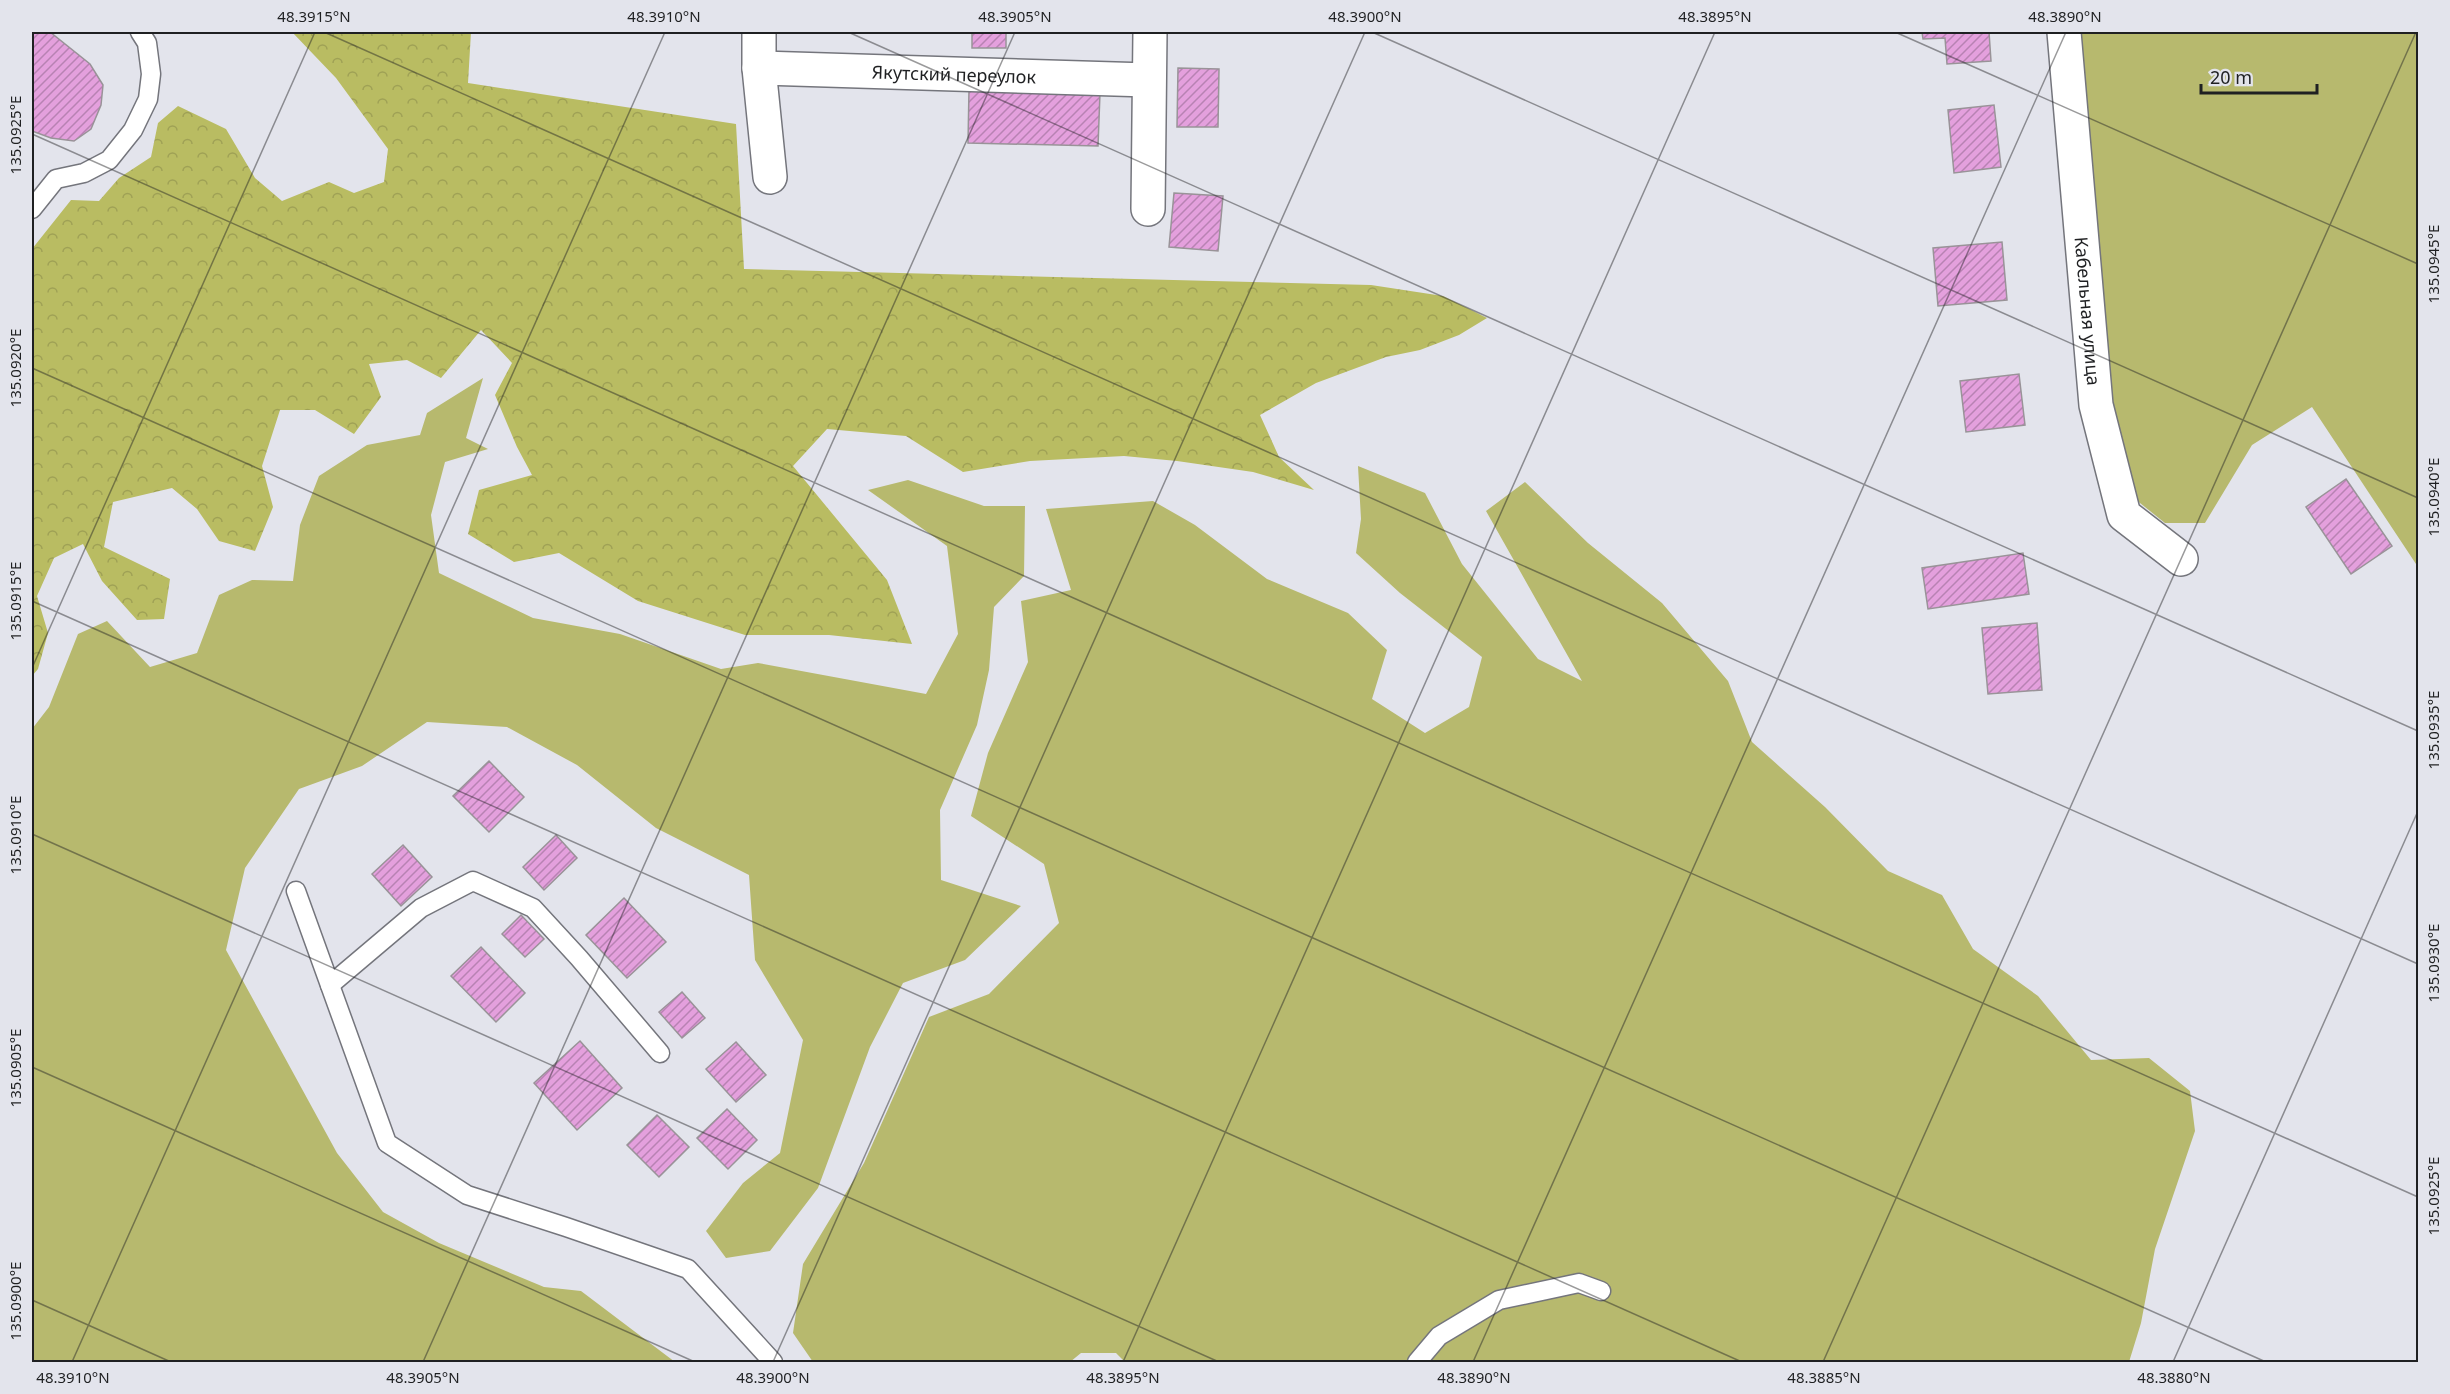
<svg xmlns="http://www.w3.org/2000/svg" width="2450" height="1394" font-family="'Noto Sans',sans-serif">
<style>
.green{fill:#b7b96e}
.forest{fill:url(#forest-crowns)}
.building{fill:url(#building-hatch);stroke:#999398;stroke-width:1.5}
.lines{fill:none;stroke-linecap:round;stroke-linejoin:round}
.lane-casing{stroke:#74757c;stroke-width:21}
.street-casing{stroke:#74757c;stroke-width:36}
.lane{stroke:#fff;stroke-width:18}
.street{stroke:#fff;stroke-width:33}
.ticks{fill:none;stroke:#1f2022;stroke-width:1.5;stroke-opacity:0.45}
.labels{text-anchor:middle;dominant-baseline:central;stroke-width:5;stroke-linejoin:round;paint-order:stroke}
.street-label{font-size:18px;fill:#1f2022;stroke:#e3e4ec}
.neatline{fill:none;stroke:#1f2022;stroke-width:2}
.ticks-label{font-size:15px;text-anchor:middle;fill:#1f2022}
</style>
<defs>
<pattern id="forest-crowns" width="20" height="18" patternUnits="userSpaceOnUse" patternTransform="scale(1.5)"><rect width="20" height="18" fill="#b9bc62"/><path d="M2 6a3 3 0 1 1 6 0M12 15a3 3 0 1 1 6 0" fill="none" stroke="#9fa155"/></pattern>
<pattern id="building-hatch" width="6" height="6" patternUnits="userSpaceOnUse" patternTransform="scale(1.5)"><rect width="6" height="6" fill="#e4a0dd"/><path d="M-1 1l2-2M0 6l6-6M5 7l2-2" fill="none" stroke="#b882b3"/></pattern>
</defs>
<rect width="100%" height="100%" fill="#e3e4ec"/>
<g class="green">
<polygon points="2078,32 2418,32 2418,567 2312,407 2252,445 2205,523 2165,523 2135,499 2107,395"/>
<polygon points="483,378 466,438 488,449 445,462 431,515 439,573 533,618 620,634 721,669 758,663 926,694 958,634 947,546 868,490 908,480 984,506 1025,506 1024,576 994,607 989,670 977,725 940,810 941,880 1021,906 965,960 903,983 870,1047 818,1188 770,1251 726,1258 706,1231 743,1183 780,1153 803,1040 755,960 749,875 656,828 577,765 507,727 427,722 362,766 299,789 245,868 226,950 337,1153 383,1212 439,1243 544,1287 581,1291 675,1362 32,1362 32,729 49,707 78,634 107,621 150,667 197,653 219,595 252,580 293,581 300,525 319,476 367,445 420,435 427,413"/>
<polygon points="1358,466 1425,493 1462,564 1538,659 1582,681 1486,511 1525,482 1588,543 1662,603 1728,681 1752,742 1825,807 1888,871 1942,895 1973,949 2038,996 2091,1060 2149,1058 2190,1091 2195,1131 2155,1249 2141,1323 2129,1362 1125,1362 1116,1353 1081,1353 1070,1362 813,1362 793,1333 803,1264 864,1163 929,1017 989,994 1059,923 1044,864 971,816 988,753 1028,662 1021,601 1071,590 1046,509 1153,501 1195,525 1267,579 1348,613 1387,650 1372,699 1425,733 1469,707 1482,657 1400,593 1356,553 1361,519"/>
</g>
<polygon class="forest" points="292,32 471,32 468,83 736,124 744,269 1371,285 1443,296 1487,318 1459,335 1420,350 1386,357 1316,383 1260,415 1279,457 1314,490 1253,472 1177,461 1124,456 1030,461 963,472 906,436 827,429 793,466 887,580 912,644 829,635 745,635 638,601 559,553 514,562 468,534 479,490 532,475 517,447 495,395 512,363 481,330 441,378 407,360 369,364 381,397 354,434 315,410 280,410 262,466 273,507 255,551 219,541 197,509 172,488 113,502 104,547 170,579 164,619 137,620 102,581 83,544 54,558 37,596 48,633 38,669 32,676 32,249 71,200 99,201 119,178 151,157 158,123 178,106 226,129 255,178 282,201 329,182 354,193 384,182 388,149 336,78"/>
<g class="building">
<polygon points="32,32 50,32 90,64 103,85 101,105 91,129 74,141 51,138 32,131"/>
<rect x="972" y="32" width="34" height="16"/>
<polygon points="1922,32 1989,32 1991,61 1947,64 1945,38 1923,39"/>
<polygon points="1178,68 1219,69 1218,127 1177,127"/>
<polygon points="969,89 1100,93 1098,146 968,143"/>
<polygon points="1994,105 2001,167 1954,173 1948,110"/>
<polygon points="1174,193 1223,196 1218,251 1169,247"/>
<polygon points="2002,242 2007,300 1938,306 1933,248"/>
<polygon points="2019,374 2025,425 1966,432 1960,381"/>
<polygon points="2346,479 2392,546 2351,574 2306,507"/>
<polygon points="2023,553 2029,594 1928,609 1922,568"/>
<polygon points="2037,623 2042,690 1988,694 1982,628"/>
<polygon points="489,761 524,797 489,832 453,796"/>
<polygon points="556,835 577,858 544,890 523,867"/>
<polygon points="403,845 432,877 401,906 372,874"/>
<polygon points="624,898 666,942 627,978 586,935"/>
<polygon points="521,915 544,939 525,957 502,934"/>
<polygon points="481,947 525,993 496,1022 451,976"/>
<polygon points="682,992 705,1018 682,1038 659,1012"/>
<polygon points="580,1041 622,1088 577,1130 534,1083"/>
<polygon points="736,1042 766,1075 736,1102 706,1069"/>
<polygon points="727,1109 757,1140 728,1169 697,1138"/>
<polygon points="657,1115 689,1147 659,1177 627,1145"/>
</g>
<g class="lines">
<g class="lane-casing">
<g id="lane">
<polyline points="32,209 56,179 84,173 109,160 133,130 148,99 151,74 147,43 140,32"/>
<polyline points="296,891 387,1143 467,1195 566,1227 688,1269 773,1362"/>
<polyline points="330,985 421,908 473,881 533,908 579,958 660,1053"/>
<polyline points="1417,1362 1439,1336 1499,1300 1579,1283 1601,1291"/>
</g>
</g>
<g class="street-casing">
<g id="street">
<polyline points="759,32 759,68 770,177"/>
<path id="s1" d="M2064,32l32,373 28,110 57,44"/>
<path id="s2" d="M759,68l389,12"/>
<polyline points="1148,209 1150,32"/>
</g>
</g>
<use href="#lane" class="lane"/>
<use href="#street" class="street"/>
</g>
<path class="ticks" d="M324,32l2094,932M848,32l1570,699M1372,32l1046,466M1895,32l523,232M32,134l2386,1063M32,368l2234,994M32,601l1710,761M32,668l283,-636M32,834l1187,528M32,1067l663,295M32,1300l139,62M72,1362l593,-1330M423,1362l592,-1330M773,1362l592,-1330M1123,1362l592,-1330M1473,1362l593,-1330M1823,1362l593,-1330M2173,1362l245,-551"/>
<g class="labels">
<g class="street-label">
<text stroke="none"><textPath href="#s2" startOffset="195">Якутский переулок</textPath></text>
<text stroke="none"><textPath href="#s1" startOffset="280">Кабельная улица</textPath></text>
</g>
</g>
<rect width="2450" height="1394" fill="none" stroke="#e3e4ec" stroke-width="66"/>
<path d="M2201 84v9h116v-9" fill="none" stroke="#1f2022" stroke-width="3"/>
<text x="2210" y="84" font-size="18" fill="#1f2022" stroke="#e3e4ec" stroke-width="4.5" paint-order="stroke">20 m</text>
<rect x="33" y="33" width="2384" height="1328" class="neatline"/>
<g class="ticks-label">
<text x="314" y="22">48.3915°N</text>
<text x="664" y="22">48.3910°N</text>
<text x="1015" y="22">48.3905°N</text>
<text x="1365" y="22">48.3900°N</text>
<text x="1715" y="22">48.3895°N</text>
<text x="2065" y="22">48.3890°N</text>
<text transform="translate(16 135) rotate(-90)" y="5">135.0925°E</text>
<text transform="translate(2434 264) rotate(-90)" y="5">135.0945°E</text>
<text transform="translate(16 368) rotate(-90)" y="5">135.0920°E</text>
<text transform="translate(2434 497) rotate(-90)" y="5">135.0940°E</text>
<text transform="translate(16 601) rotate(-90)" y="5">135.0915°E</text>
<text transform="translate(2434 730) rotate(-90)" y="5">135.0935°E</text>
<text transform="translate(16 835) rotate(-90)" y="5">135.0910°E</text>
<text transform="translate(2434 963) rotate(-90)" y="5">135.0930°E</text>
<text transform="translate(16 1068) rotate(-90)" y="5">135.0905°E</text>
<text transform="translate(2434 1196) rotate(-90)" y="5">135.0925°E</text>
<text transform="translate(16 1301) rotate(-90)" y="5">135.0900°E</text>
<text x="73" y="1383">48.3910°N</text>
<text x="423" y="1383">48.3905°N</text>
<text x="773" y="1383">48.3900°N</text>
<text x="1123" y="1383">48.3895°N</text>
<text x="1474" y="1383">48.3890°N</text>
<text x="1824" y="1383">48.3885°N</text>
<text x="2174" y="1383">48.3880°N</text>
</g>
</svg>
